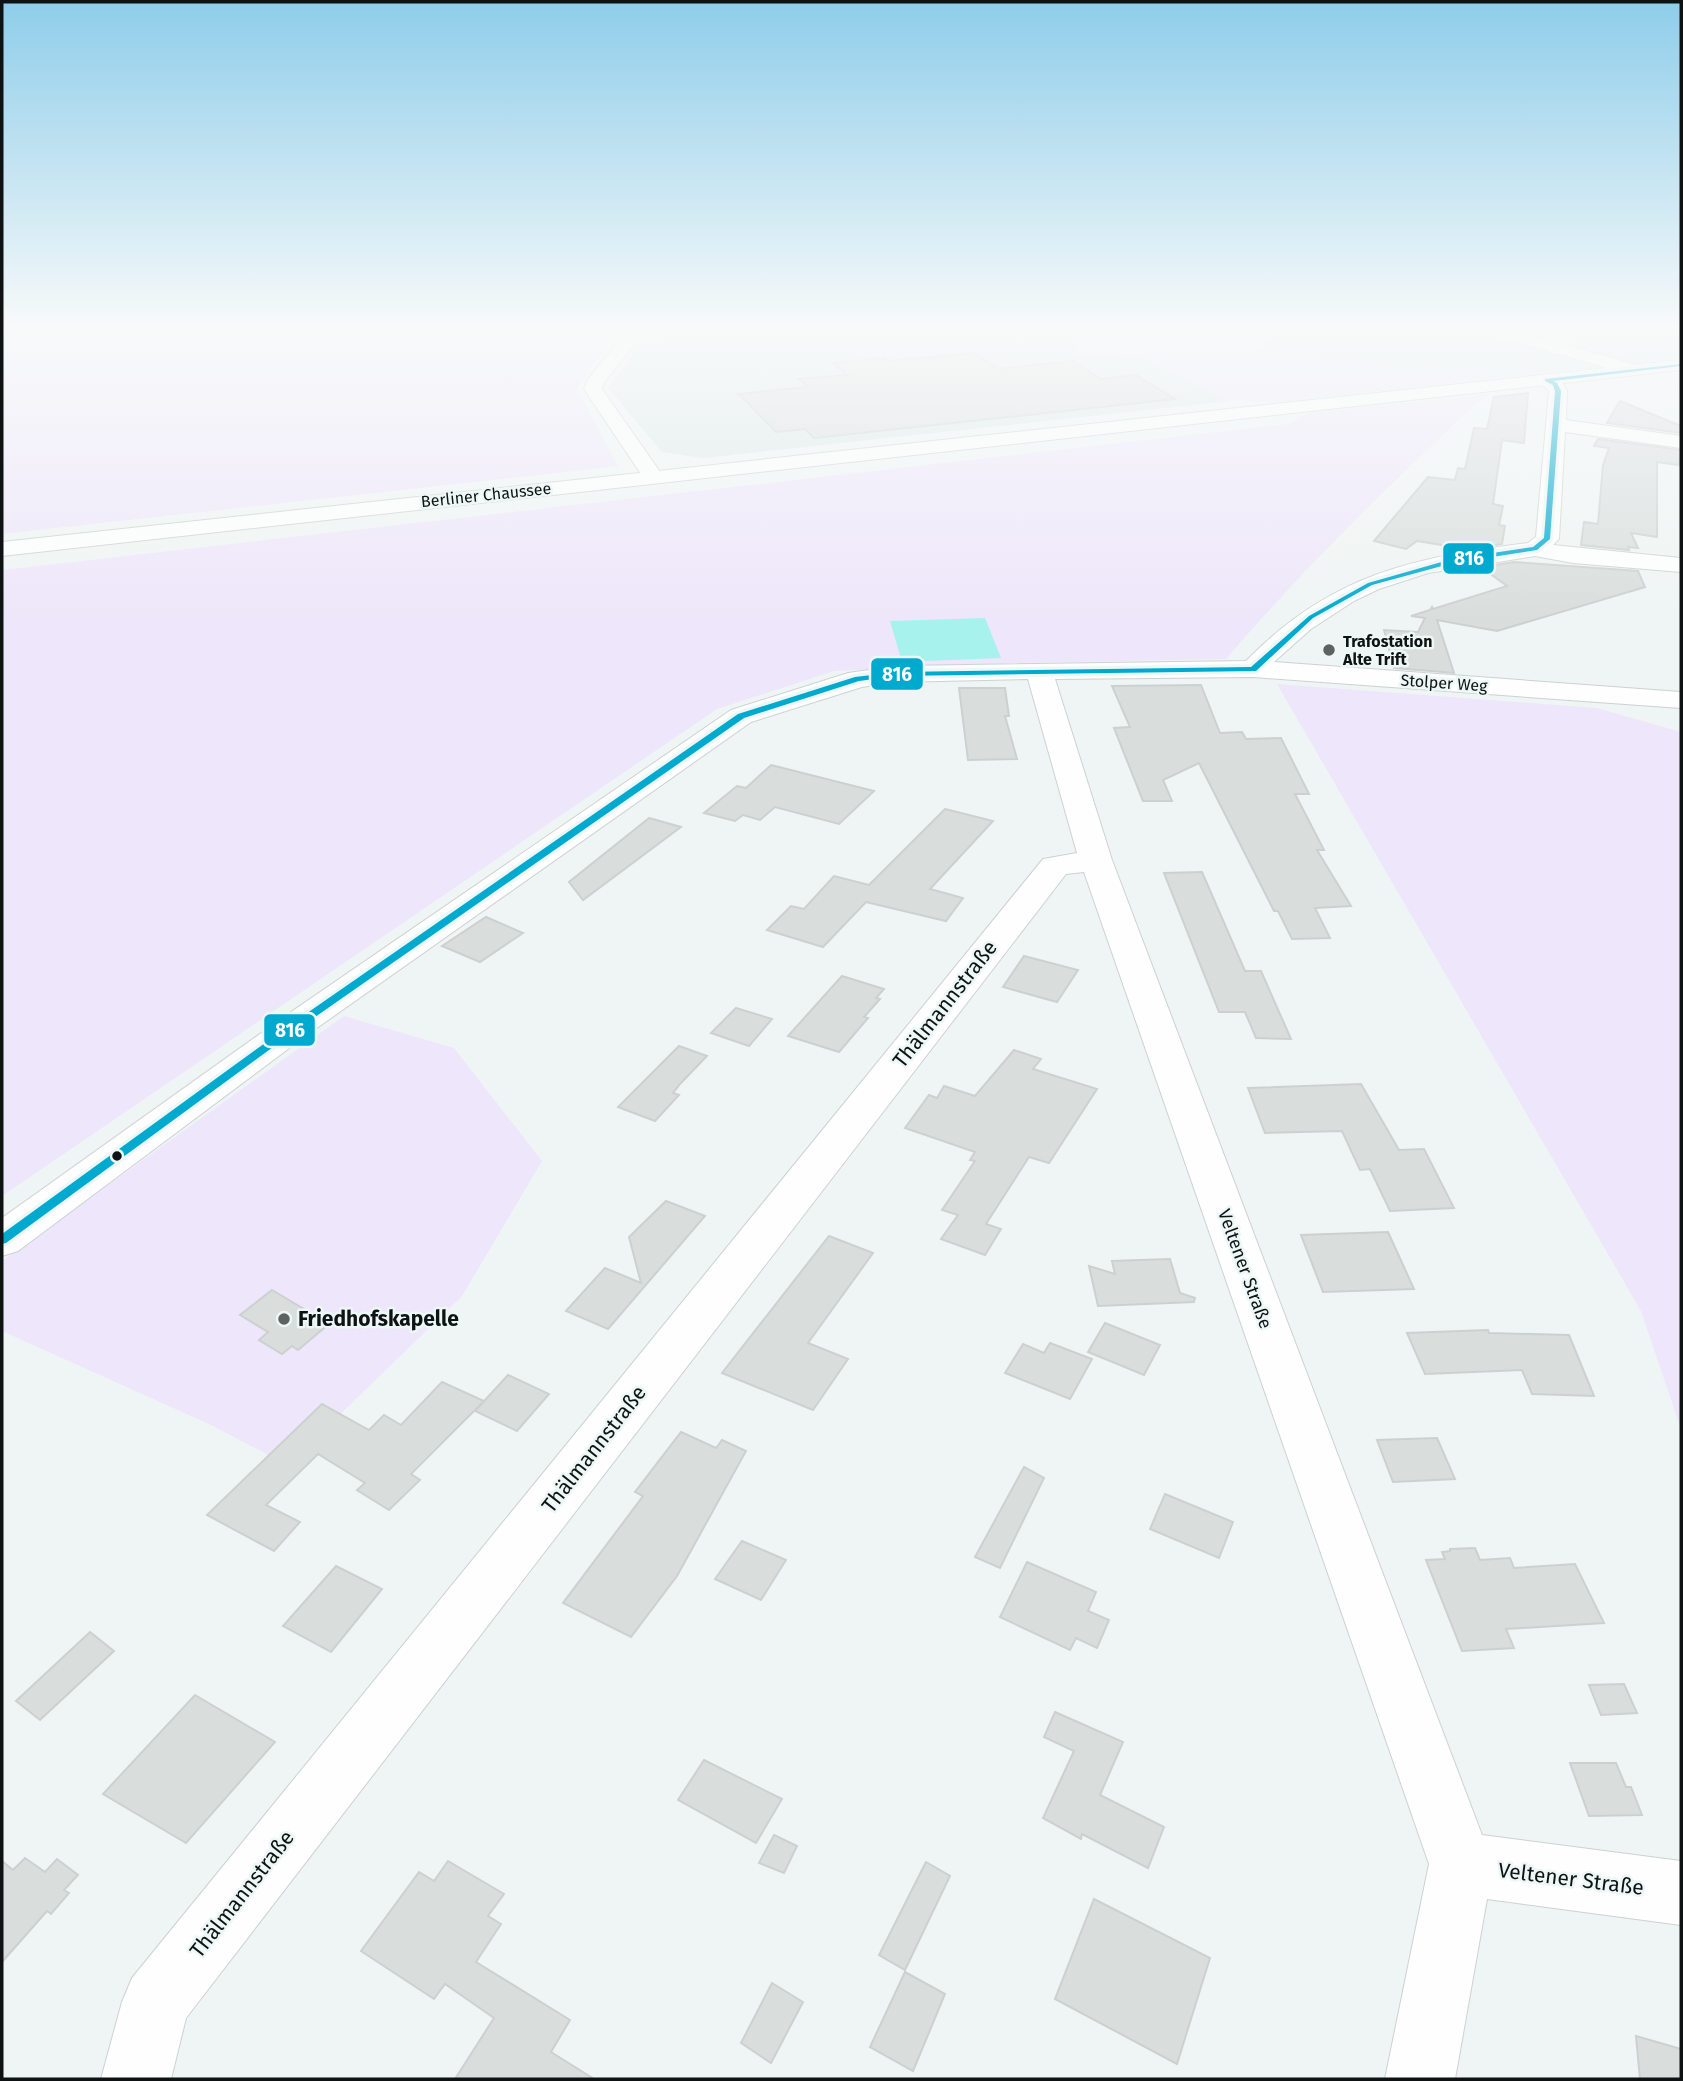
<svg xmlns="http://www.w3.org/2000/svg" width="1683" height="2081" font-family="'Fira Sans',sans-serif">
<style>
.built{fill:#dce9e7}
.green{fill:#eee6fa}
.water{fill:#a8f2ed}
.building{fill:#d9dedd;stroke:#ccd1d0;stroke-width:2}
.lines{fill:none;stroke-linecap:round;stroke-linejoin:round}
.minor-casing{stroke:#cdd2d1;stroke-width:2}
.major-casing{stroke:#cdd2d1;stroke-width:2}
.minor{fill:#fdfefd;fill-rule:evenodd}
.major{fill:#fdfefd;fill-rule:evenodd}
.bus-1-casing{stroke:#edf7f6;stroke-width:6}
.bus-1{fill:#00a9ce;fill-rule:evenodd}
.poi-dot{fill:#5d6161;stroke:#edf7f6;stroke-width:2.5}
.bus-dot{fill:#0f1212;stroke:#edf7f6;stroke-width:2.5}
.labels{text-anchor:middle;dominant-baseline:central;stroke-width:5;stroke-linejoin:round;paint-order:stroke}
.far-street-label{font-size:16px;fill:#0f1212;stroke:#edf7f6}
.far-poi-label{font-size:16px;font-weight:bold;fill:#0f1212;stroke:#edf7f6;text-anchor:start}
.street-label{font-size:18px;fill:#0f1212;stroke:#edf7f6}
.near-street-label{font-size:21px;fill:#0f1212;stroke:#edf7f6}
.near-poi-label{font-size:21px;font-weight:bold;fill:#0f1212;stroke:#edf7f6;text-anchor:start}
.line-badge{stroke:#edf7f6;stroke-width:2.5}
.badge-label{font-size:19px;text-anchor:middle;font-weight:bold;fill:#fff}
</style>
<rect width="100%" height="100%" fill="#eff5f4"/>
<g class="built">
<polygon points="1089,329 1073,353 1142,356 1230,401 703,458 662,452 608,388 644,339 660,337 653,330"/>
<polygon points="1279,329 1392,329 1432,333 1434,329 1488,329 1510,332 1565,348 1583,329 1681,329 1681,359 1528,375 1257,351"/>
</g>
<g class="green">
<polygon points="2,329 608,329 612,335 577,389 618,466 2,534"/>
<polygon points="1089,329 1279,329 1257,351 1528,375 1278,402 1230,401 1142,356 1072,353"/>
<path d="M1490,394l-12,8c-88,82 -174,166 -252,257l-212,4 -180,8 -117,38 -715,487v-626l1285,-146 21,-11z"/>
<polygon points="1277,684 1597,708 1681,732 1681,1429 1641,1311"/>
<polygon points="344,1016 454,1048 542,1161 462,1296 288,1465 211,1425 2,1331 2,1261"/>
</g>
<polygon class="water" points="985,618 1001,658 902,662 890,621"/>
<g class="building">
<polygon points="975,353 998,369 1073,361 1101,379 1136,375 1175,399 814,438 805,429 776,432 739,394 808,387 799,379 847,375 833,363 884,358 888,361"/>
<polygon points="1528,393 1524,443 1502,440 1493,504 1503,506 1499,525 1505,526 1502,544 1459,551 1454,547 1417,541 1406,549 1374,541 1428,477 1455,480 1458,468 1465,469 1474,428 1487,429 1494,397"/>
<polygon points="1620,401 1681,426 1681,433 1607,423"/>
<polygon points="1598,439 1681,450 1679,465 1657,462 1657,537 1631,533 1638,548 1628,547 1629,550 1581,545 1584,522 1598,524 1603,465 1609,448 1594,446"/>
<polygon points="1514,562 1638,571 1645,587 1497,631 1437,620 1454,673 1394,668 1384,630 1418,632 1425,618 1411,616 1430,610 1432,607 1433,609 1507,586 1481,567"/>
<polygon points="1201,685 1220,733 1242,732 1246,739 1281,738 1309,794 1295,794 1324,850 1317,850 1351,906 1315,908 1330,938 1292,939 1278,911 1274,911 1199,763 1163,780 1172,801 1143,801 1114,728 1130,727 1112,686"/>
<polygon points="959,688 1005,688 1009,716 1005,716 1017,759 968,760"/>
<polygon points="771,765 874,791 839,824 775,807 760,820 743,815 735,821 704,813 737,786 746,788"/>
<polygon points="945,809 993,821 930,889 963,898 946,921 866,902 823,947 767,930 791,906 804,909 834,876 869,885"/>
<polygon points="649,818 681,827 583,900 569,882"/>
<polygon points="1202,872 1245,971 1261,971 1291,1039 1256,1038 1245,1012 1219,1012 1164,873"/>
<polygon points="486,917 523,933 480,962 442,946"/>
<polygon points="1024,956 1078,970 1057,1002 1003,987"/>
<polygon points="842,976 884,989 876,998 880,999 864,1017 868,1018 839,1052 788,1036"/>
<polygon points="736,1008 772,1019 749,1046 711,1033"/>
<polygon points="679,1046 707,1056 680,1084 673,1093 679,1095 655,1121 618,1107"/>
<polygon points="1014,1050 1041,1059 1033,1069 1097,1089 1049,1163 1029,1157 986,1224 1001,1229 985,1255 941,1239 958,1215 942,1210 975,1161 970,1160 975,1152 905,1128 929,1095 937,1098 944,1086 975,1096"/>
<polygon points="1361,1084 1399,1150 1424,1149 1454,1208 1390,1211 1370,1169 1360,1170 1342,1131 1265,1133 1248,1088"/>
<polygon points="666,1201 705,1216 608,1329 566,1311 605,1268 641,1283 629,1237"/>
<polygon points="1388,1232 1414,1289 1323,1292 1301,1235"/>
<polygon points="829,1236 873,1253 808,1343 848,1359 813,1410 722,1373"/>
<polygon points="1170,1259 1180,1293 1195,1298 1194,1302 1098,1306 1089,1266 1115,1274 1112,1261"/>
<polygon points="272,1290 329,1324 298,1350 292,1346 282,1354 259,1340 268,1332 240,1315"/>
<polygon points="1105,1323 1160,1345 1144,1375 1088,1352"/>
<polygon points="1488,1330 1489,1333 1569,1335 1594,1396 1532,1394 1522,1370 1425,1374 1407,1333"/>
<polygon points="1050,1343 1092,1359 1070,1399 1005,1373 1023,1344 1044,1353"/>
<polygon points="508,1375 549,1394 517,1431 475,1411"/>
<polygon points="442,1382 484,1401 411,1474 420,1480 389,1510 357,1490 365,1483 318,1454 266,1505 300,1522 274,1551 207,1515 322,1404 369,1430 384,1415 401,1425"/>
<polygon points="681,1432 716,1448 722,1440 746,1451 677,1576 631,1637 563,1603 643,1496 635,1492"/>
<polygon points="1437,1438 1455,1479 1393,1482 1377,1440"/>
<polygon points="1024,1467 1044,1478 1000,1568 975,1557"/>
<polygon points="1165,1494 1233,1522 1219,1558 1150,1529"/>
<polygon points="742,1541 786,1560 761,1600 715,1579"/>
<polygon points="1475,1548 1480,1560 1510,1558 1514,1568 1575,1564 1604,1623 1506,1629 1514,1648 1462,1651 1426,1560 1445,1559 1442,1552 1450,1551 1450,1549"/>
<polygon points="1027,1562 1096,1592 1088,1611 1109,1620 1097,1648 1076,1638 1070,1650 1000,1617"/>
<polygon points="336,1566 382,1589 331,1652 283,1626"/>
<polygon points="90,1632 114,1651 40,1720 16,1701"/>
<polygon points="1624,1684 1637,1713 1601,1715 1589,1685"/>
<polygon points="195,1695 275,1742 186,1843 103,1794"/>
<polygon points="1055,1712 1123,1742 1100,1795 1164,1827 1148,1868 1082,1834 1081,1839 1043,1818 1074,1751 1044,1737"/>
<polygon points="704,1760 782,1799 756,1843 678,1800"/>
<polygon points="1570,1763 1616,1763 1626,1787 1631,1787 1642,1815 1589,1816"/>
<polygon points="774,1835 797,1846 784,1873 759,1863"/>
<polygon points="25,1858 45,1872 57,1859 78,1875 64,1890 69,1893 51,1914 47,1911 2,1962 2,1861 13,1870"/>
<polygon points="448,1861 504,1894 488,1916 501,1924 476,1962 570,2020 551,2052 594,2079 455,2079 494,2018 445,1984 434,1999 361,1951 419,1872 434,1881"/>
<polygon points="926,1862 950,1876 905,1970 879,1955"/>
<polygon points="1094,1899 1210,1958 1177,2064 1055,1999"/>
<polygon points="905,1972 945,1994 913,2071 870,2047"/>
<polygon points="772,1983 803,2002 771,2063 741,2043"/>
<polygon points="1636,2036 1681,2049 1681,2079 1640,2079"/>
</g>
<g class="lines">
<g class="minor-casing">
<g id="minor">
<polygon points="609,329 625,329 635,344 603,384 602,389 663,476 659,480 645,480 584,389 588,379 617,344"/>
<polygon points="1483,329 1509,329 1640,366 1643,370 1634,375 1628,374 1485,333"/>
<path d="M1547,375l14,5 6,11 -1,29 115,16v12l-116,-16 -6,107 -6,6 128,13v14l-108,-9 -38,-7 -107,17 -49,16 -25,12 -43,28 -37,33 407,30v16l-428,-31 -198,2 57,181 370,975 199,26v64l-194,-26 -32,180h-70l44,-215 -345,-992 -18,2 -880,1144 -15,61h-70l21,-77 10,-24 911,-1119 34,-6 -49,-174 -131,3 -35,5 -111,35 -447,315 -286,214 -16,5v-38l276,-197 453,-311 117,-37 49,-7 349,-5c84,-86 167,-104 282,-118l8,-6 13,-146 -11,-11z"/>
</g>
</g>
<g class="major-casing">
<polygon id="major" points="1681,360 1681,370 2,556 2,542"/>
</g>
<use href="#minor" class="minor"/>
<use href="#major" class="major"/>
<g class="bus-1-casing">
<polygon id="bus-1" points="1681,364 1681,366 1553,381 1557,383 1561,391 1550,539 1537,550 1453,563 1372,585 1313,618 1256,671 897,676 859,681 744,718 295,1031 6,1243 2,1244 2,1234 287,1027 738,714 855,677 897,672 1251,667 1309,616 1368,583 1452,559 1533,547 1544,538 1555,391 1553,385 1545,381 1545,379"/>
</g>
<use href="#bus-1" class="bus-1"/>
</g>
<linearGradient id="sky" x2="0" y2="1"><stop stop-color="#8ecdea"/><stop offset="0.53" stop-color="#f8fafa"/><stop offset="1" stop-color="#f8fafa" stop-opacity="0"/></linearGradient>
<rect width="1683" height="620" fill="url(#sky)"/>
<g class="poi-dot">
<circle cx="1329" cy="650" r="7"/>
<circle cx="284" cy="1319" r="7"/>
</g>
<circle class="bus-dot" cx="117" cy="1156" r="6"/>
<g class="labels">
<g class="far-street-label">
<text transform="translate(486 495) rotate(-6)">Berliner Chaussee</text>
<text transform="translate(1444 683) rotate(4)">Stolper Weg</text>
</g>
<g class="far-poi-label">
<text x="1343" y="641">Trafostation<tspan x="1343" dy="18">Alte Trift</tspan></text>
</g>
<g class="street-label">
<text transform="translate(1245 1269) rotate(70)">Veltener Straße</text>
</g>
<g class="near-street-label">
<text transform="translate(945 1004) rotate(-52)">Thälmannstraße</text>
<text transform="translate(594 1449) rotate(-52)">Thälmannstraße</text>
<text transform="translate(1571 1879) rotate(7)">Veltener Straße</text>
<text transform="translate(242 1894) rotate(-52)">Thälmannstraße</text>
</g>
<g class="near-poi-label">
<text x="298" y="1319">Friedhofskapelle</text>
</g>
</g>
<g class="line-badge">
<rect x="1442" y="542" width="53" height="33" rx="7" fill="#00a9ce"/>
<rect x="870" y="657" width="54" height="34" rx="7" fill="#00a9ce"/>
<rect x="263" y="1013" width="53" height="34" rx="7" fill="#00a9ce"/>
</g>
<g class="badge-label">
<text x="1469" y="565">816</text>
<text x="897" y="681">816</text>
<text x="290" y="1037">816</text>
</g>
<rect width="1683" height="2081" fill="none" stroke="#0f1212" stroke-width="7"/>
</svg>
